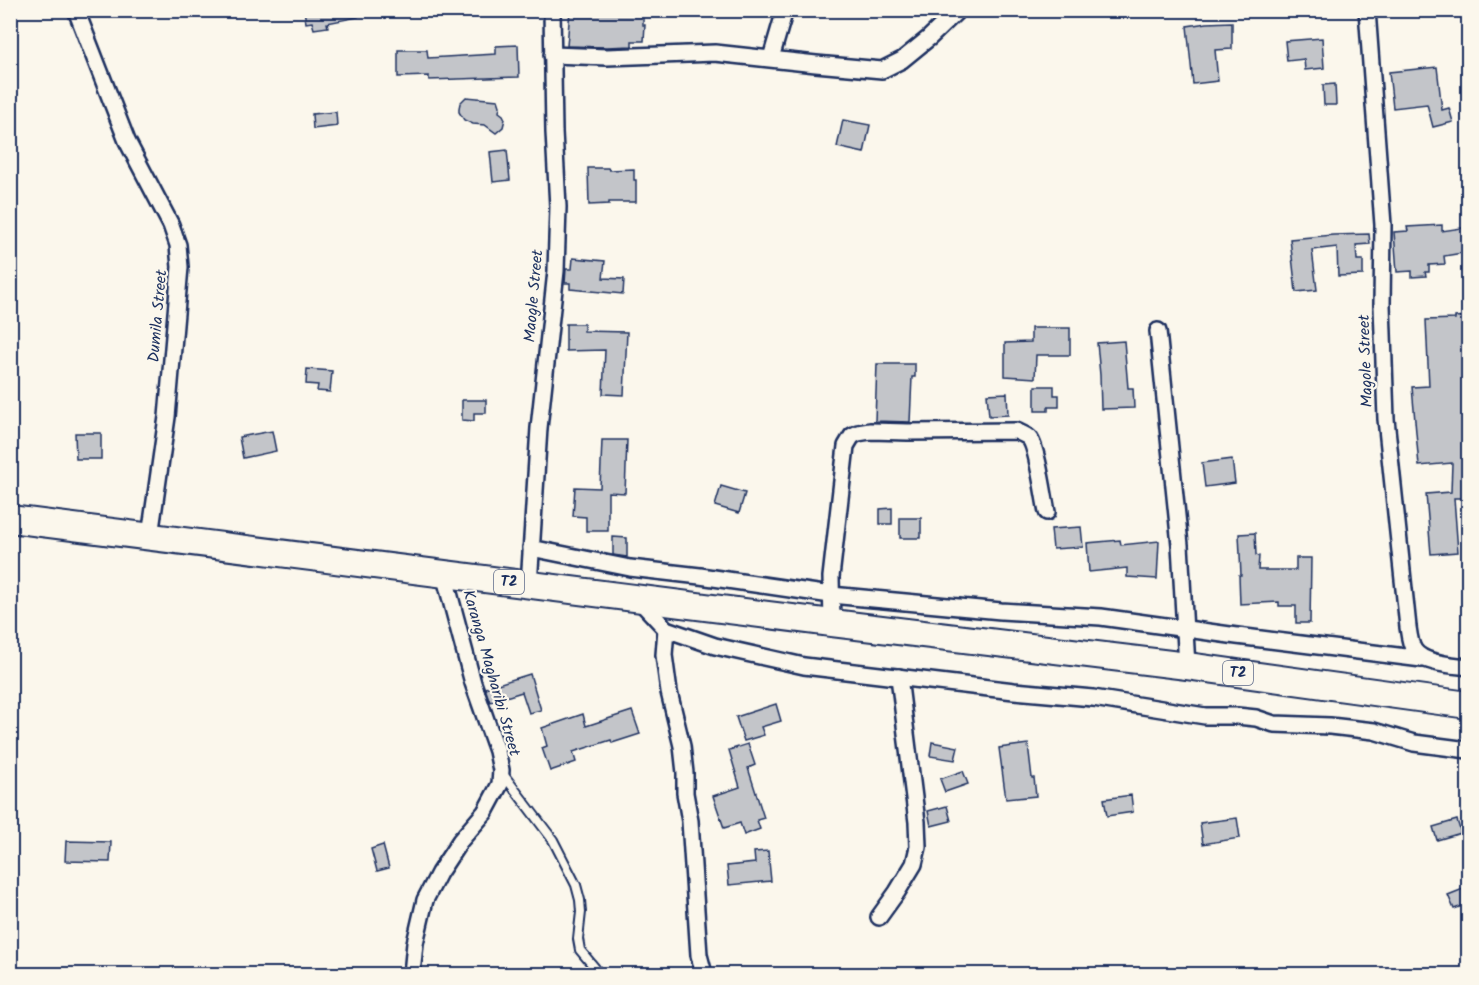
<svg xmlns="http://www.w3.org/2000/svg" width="1479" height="985" font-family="Kalam,sans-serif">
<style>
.building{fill:#c3c5c9;stroke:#1b2f5e;stroke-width:1.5}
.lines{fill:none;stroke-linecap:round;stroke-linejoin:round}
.service-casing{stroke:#1b2f5e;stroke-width:12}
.minor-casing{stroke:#1b2f5e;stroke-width:20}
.trunk-casing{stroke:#1b2f5e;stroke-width:30}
.service{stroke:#fbf7ec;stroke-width:8}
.minor{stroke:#fbf7ec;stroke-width:15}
.trunk{stroke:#fbf7ec;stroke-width:26}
.labels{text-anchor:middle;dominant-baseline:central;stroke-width:4.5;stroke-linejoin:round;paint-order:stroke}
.shield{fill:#fbf7ec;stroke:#5e6b89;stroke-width:1.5}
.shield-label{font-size:15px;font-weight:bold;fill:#1b2f5e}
.street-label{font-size:16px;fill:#1b2f5e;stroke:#fbf7ec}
</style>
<rect width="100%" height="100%" fill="#fbf7ec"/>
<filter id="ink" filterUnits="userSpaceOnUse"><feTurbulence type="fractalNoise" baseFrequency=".0167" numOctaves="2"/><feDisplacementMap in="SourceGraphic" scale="12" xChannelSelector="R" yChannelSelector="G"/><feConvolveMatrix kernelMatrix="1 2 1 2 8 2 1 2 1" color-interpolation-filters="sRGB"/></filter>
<g filter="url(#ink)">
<g class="building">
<polygon points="304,10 357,10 358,17 327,23 328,27 314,29 312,22 306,23"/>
<polygon points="570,10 643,10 643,25 645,25 644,41 632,41 632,46 607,47 567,46"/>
<polygon points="1232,22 1232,49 1215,50 1218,81 1193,84 1187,26 1207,23"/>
<polygon points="1322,38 1324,68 1305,70 1304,59 1287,61 1285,41"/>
<polygon points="518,45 519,77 429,80 429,76 398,77 398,50 427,50 428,58 496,54 496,46"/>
<polygon points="1437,67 1442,110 1449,108 1453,122 1433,127 1427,104 1393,108 1389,72"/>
<polygon points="1335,84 1336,105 1324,105 1323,85"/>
<polygon points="466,97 498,100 500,106 499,112 503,115 505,119 503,127 496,133 485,125 473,124 464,120 459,112 459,108 460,103"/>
<polygon points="336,112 337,126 313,129 312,114"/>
<polygon points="843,120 870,125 864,153 837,147"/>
<polygon points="507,150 510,180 493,182 490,152"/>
<polygon points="588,168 608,168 609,170 634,169 634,180 636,180 636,202 609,202 609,204 589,205"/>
<polygon points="1442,225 1442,231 1468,227 1468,252 1444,256 1445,264 1429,265 1429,272 1425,272 1426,276 1412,277 1412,271 1397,272 1394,232 1408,231 1407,227"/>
<polygon points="1369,234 1370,244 1356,245 1357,260 1363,260 1363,275 1338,276 1337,247 1312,250 1317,290 1296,292 1290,239 1333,235"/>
<polygon points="573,258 605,261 603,278 624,279 623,294 570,289 570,283 565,283 566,269 572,269"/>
<polygon points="1468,316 1468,498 1454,498 1458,552 1431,554 1426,494 1451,492 1452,463 1419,466 1412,387 1429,386 1426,320 1455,319 1455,317"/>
<polygon points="566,324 584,324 584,331 627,332 624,395 603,394 605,350 566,351"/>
<polygon points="1031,328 1070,328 1070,355 1036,355 1035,378 1005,376 1005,343 1031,342"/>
<polygon points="1124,341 1128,388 1133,388 1134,408 1101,409 1100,375 1097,343"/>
<polygon points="877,364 915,364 915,377 912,377 910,422 875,421"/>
<polygon points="307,369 332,371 330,392 317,391 318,385 306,384"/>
<polygon points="1035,386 1054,386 1054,395 1059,395 1059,407 1048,407 1048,411 1035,411"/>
<polygon points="1007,393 1008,415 989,416 987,394"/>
<polygon points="462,400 486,400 486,413 474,413 474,421 462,420"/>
<polygon points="272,431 276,451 243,458 239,437"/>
<polygon points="75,433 101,433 101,459 76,459"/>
<polygon points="602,440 627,440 625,493 608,492 608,531 586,531 586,517 573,516 575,487 600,488"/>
<polygon points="1232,459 1235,483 1205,487 1202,463"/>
<polygon points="721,486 745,493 739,513 715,506"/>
<polygon points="892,508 892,524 880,524 880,509"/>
<rect x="900" y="518" width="21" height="20"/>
<polygon points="1081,527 1083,547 1053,549 1051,529"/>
<polygon points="1255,533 1256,555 1259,556 1258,570 1296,570 1296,558 1311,558 1310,623 1296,623 1296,606 1279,606 1279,602 1240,604 1239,575 1241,575 1239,534"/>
<polygon points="613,537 627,538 627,557 613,555"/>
<polygon points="1120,540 1121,545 1159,541 1157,579 1127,577 1127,568 1089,572 1087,543"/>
<polygon points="530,674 541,710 529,713 522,692 490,702 485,688"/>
<polygon points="776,704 781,721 761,727 764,735 744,741 736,717"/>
<polygon points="632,711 640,734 612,743 611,740 573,752 576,762 550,771 542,748 547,746 542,728 583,714 586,726"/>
<polygon points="932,742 958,747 955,760 930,756"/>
<polygon points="748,744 755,765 748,768 764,818 757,820 760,829 744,835 740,823 724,828 713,796 740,787 729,750"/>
<polygon points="1028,744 1032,778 1034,778 1036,796 1006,799 999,748"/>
<polygon points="963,771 968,784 945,792 940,779"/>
<polygon points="1131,795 1133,812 1107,816 1104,799"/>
<polygon points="947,806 951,821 931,826 928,811"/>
<polygon points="1237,818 1240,838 1203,844 1200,823"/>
<polygon points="1457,820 1461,833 1437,840 1433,827"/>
<polygon points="66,841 111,842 110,862 65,861"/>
<polygon points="383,845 389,868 377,871 371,849"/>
<polygon points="768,851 771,881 729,885 727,866 755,863 754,852"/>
<polygon points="1468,887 1468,904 1454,909 1448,895"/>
</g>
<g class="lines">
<g class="service-casing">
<polyline id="service" points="503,774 553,840 576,885 580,900 581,912 578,939 580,950 595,968"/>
</g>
<g class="minor-casing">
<g id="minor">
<polyline points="76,10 127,141 171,225 178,245 180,267 167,417 150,536"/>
<path d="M1367,10l16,215 -1,80 4,114 22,208c1,7 2,17 6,23 9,14 39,15 54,17"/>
<polyline points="552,55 607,57 715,53 816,64 882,70 902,60 929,38 958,10"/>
<polyline points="771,58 785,10"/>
<polyline points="1158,331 1180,545 1187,666"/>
<polyline points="531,548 630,568 700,576 831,595 1001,611 1101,617 1237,636 1422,659"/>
<polyline points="529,585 539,428 556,271 558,207 554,132 552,10"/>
<polyline points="637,598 666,629 715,646 804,666 1014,691 1093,698 1205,716 1237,716 1256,718 1274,724 1330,726 1374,731 1414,743 1468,750"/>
<path d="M832,623l-1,-46 15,-131 6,-10 6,-3 12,-2 38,1 108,-1c4,2 10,4 13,7 8,8 15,60 18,74"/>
<polyline points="666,629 664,655 669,692 682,746 685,773 685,793 690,821 699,955 704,974"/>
<polyline points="879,917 897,892 914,864 918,847 917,822 899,677"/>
<polyline points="412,974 415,943 425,900 439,873 460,841 485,812 500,784 501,770 497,751 473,683 444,574"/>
</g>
</g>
<g class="trunk-casing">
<polyline id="trunk" points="10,519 832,623 1187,666 1468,705"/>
</g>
<use href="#service" class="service"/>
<use href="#minor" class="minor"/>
<use href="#trunk" class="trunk"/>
</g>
</g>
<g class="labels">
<g class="shield">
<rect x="494" y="570" width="30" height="24" rx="4.5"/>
<rect x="1223" y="661" width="30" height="24" rx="4.5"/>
</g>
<g class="shield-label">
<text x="509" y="582">T2</text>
<text x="1238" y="673">T2</text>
</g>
<g class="street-label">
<text transform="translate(534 296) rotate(-85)">Maogle Street</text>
<text transform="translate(158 316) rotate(-85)">Dumila Street</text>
<text transform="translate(1366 361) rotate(-92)">Magole Street</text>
<text transform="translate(491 673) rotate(74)">Karanga Magharibi Street</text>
</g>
</g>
<rect width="1479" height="985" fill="none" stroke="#fbf7ec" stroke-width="36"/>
<rect x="18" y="18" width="1443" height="949" fill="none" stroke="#1b2f5e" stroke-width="2" filter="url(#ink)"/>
</svg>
